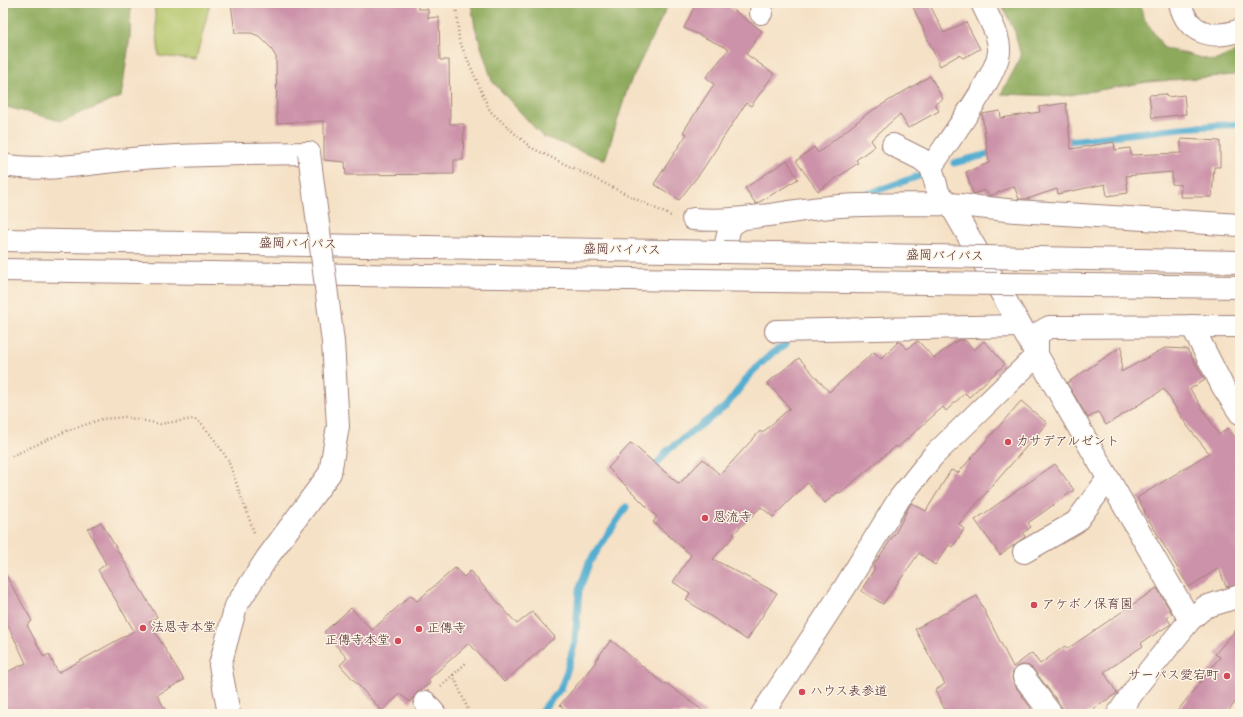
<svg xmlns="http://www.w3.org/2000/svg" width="1243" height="717" font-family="'Gochi Hand','Klee One',sans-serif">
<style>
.green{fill:#b2c468;stroke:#7e724a}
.forest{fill:#8daa5c;stroke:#6c6444}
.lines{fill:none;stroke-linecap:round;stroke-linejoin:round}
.stream{stroke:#53add0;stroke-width:7}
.building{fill:#cc92a9}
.minor-casing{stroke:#a08078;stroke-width:24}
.highway-casing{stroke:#a08078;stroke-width:24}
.path{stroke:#a08078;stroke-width:2.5;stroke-dasharray:1 3;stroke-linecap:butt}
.minor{stroke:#fff;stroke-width:22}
.highway{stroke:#fff;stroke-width:22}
.minor-bridge-casing{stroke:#a08078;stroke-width:24;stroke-linecap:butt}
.highway-bridge-casing{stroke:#a08078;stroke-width:24;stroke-linecap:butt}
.minor-bridge{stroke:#fff;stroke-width:22}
.highway-bridge{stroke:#fff;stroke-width:22}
.poi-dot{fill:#d1495b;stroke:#fcf5e5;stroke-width:1.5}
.labels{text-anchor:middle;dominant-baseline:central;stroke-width:3;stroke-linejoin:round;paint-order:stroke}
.street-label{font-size:13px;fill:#4a1f2b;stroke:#fcf5e5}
.poi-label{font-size:13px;fill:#4a1f2b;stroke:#fcf5e5;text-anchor:start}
</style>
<rect width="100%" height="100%" fill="#fcf5e5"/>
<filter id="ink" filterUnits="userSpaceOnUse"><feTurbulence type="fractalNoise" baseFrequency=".025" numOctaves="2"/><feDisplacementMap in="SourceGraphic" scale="8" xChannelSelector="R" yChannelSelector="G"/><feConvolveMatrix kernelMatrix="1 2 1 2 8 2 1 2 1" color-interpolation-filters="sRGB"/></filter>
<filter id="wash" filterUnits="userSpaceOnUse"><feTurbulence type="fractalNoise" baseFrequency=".012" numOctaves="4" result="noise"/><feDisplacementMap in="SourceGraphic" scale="16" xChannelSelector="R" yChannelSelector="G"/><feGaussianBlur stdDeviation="0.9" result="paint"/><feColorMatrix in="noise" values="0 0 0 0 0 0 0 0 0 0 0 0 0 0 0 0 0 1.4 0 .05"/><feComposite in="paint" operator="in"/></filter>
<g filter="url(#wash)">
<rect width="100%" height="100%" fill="#f5e1c6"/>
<polygon class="green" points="154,3 210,3 196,60 159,56"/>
<g class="forest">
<polygon points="3,3 131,3 130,37 121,97 61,121 3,106"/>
<polygon points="471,3 669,3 628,87 605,160 542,136 492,81 475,27"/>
<polygon points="1001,3 1140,3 1143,17 1164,48 1214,61 1240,50 1240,71 1234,75 1148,82 1063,96 1001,94 1021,57 1015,32"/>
</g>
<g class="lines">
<g class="stream">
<polyline points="1061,142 1180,128 1240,124"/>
<polyline points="954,163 996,152"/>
<polyline points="864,195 919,176"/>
<polyline points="650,472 667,451 726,406 752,372 770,355 786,344"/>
<polyline points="539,714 561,688 566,674 575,642 579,591 589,563 626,507"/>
</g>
</g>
<g id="blocks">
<g class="building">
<polygon points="231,3 418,3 418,9 428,9 428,18 439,17 440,60 449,60 450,124 464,124 463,160 454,160 454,174 346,175 345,162 324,160 324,121 277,123 276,57 270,47 259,36 251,33 235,33"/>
<polygon points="696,3 724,3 762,31 746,54 774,74 751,106 746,103 701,172 679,200 654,184 687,134 683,132 714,84 706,77 729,49 684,28"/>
<polygon points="921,3 929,3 944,33 966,22 980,49 963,58 959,55 940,66 913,7"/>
<polygon points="930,76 943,99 935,104 939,111 908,128 900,114 871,140 875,146 856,160 858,163 818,191 796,161 814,147 818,153 868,113"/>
<polygon points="1166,94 1167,97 1184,95 1186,114 1152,118 1149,95"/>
<polygon points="1066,103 1071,149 1114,142 1115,150 1130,148 1131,155 1181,153 1181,139 1220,141 1220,167 1214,167 1212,197 1180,197 1181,185 1172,184 1172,172 1126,176 1128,193 1107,196 1105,184 1058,194 1057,189 1027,199 1019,199 1014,186 990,196 985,190 973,194 966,172 989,163 982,114 1000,111 1001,118 1040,112 1039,107"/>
<polygon points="787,160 798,179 756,204 745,188"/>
<polygon points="958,340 965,340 974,350 984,341 1005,364 969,397 965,393 946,411 943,407 897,448 896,446 840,493 838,492 825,503 807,483 773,517 761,507 733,534 735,535 713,559 777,593 747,640 686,600 690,593 673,582 691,555 653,522 657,517 608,468 631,443 679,484 703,459 720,475 760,431 762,433 790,408 767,383 799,358 829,392 874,352 881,359 899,341 907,349 918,341 934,358"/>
<polygon points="1122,346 1121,372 1165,348 1187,349 1205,380 1190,389 1219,435 1228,428 1240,444 1240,584 1226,587 1219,568 1189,587 1144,512 1145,511 1137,498 1209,453 1188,427 1164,389 1106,425 1098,412 1088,418 1067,383"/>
<polygon points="1021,401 1047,423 959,524 964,529 953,547 949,545 935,565 919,553 883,604 861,591 875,568 873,566 896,532 911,503 926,511 951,470 958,473"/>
<polygon points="1055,464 1074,490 1028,523 1031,527 1023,533 1025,537 1000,555 975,520"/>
<polygon points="101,522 157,617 149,622 184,680 157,695 168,714 3,714 3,674 26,663 3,615 3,570 32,621 27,625 44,657 49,654 58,673 134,631 98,570 106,564 88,529"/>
<polygon points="455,568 464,577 470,571 517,624 532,612 555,637 504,682 469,643 428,680 430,683 417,693 410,702 400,694 382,711 340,665 347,658 324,632 351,608 372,630 411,595 417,601"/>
<polygon points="1157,588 1172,614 1167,618 1171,624 1141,643 1143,646 1104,672 1117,693 1086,714 1067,714 1034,670 1029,666 1023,665 1016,667 1013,672 1012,678 1014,684 1031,708 1024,714 947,714 935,690 945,684 915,629 977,596 1013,667 1032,653 1040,664 1065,646 1067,649"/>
<polygon points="1240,625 1240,696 1226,714 1175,714 1220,657 1215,654"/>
<polygon points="611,640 665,685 666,683 707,714 570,714 560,705 596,662 595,661"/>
</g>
</g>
</g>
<g filter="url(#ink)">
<use href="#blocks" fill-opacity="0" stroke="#a08078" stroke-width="1"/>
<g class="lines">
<g class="minor-casing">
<g id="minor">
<path d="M1180,3c7,31 33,37 60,27"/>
<polyline points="761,13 762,3"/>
<polyline points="893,145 921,159 931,167"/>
<path d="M3,165c46,8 93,-3 139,-7 55,-4 111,-4 167,-5"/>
<path d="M950,204l-11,-9 -8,-28c15,-23 66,-91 68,-115 1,-17 -11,-35 -17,-49"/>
<path d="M693,219c46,4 91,-8 137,-12 39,-4 80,-2 120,-3"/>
<polyline points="724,252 730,226 741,219"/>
<polyline points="1192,326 1223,387 1240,413"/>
<polyline points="776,331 1021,326"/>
<polyline points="1024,552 1076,522 1108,479"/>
<polyline points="1190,620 950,204 1016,211 1240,225"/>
<polyline points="1024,677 1051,714"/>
<polyline points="425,702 435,714"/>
<polyline points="229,714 220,665 236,606 267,558 330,473 338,426 333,342"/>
<polyline points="762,714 845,587 899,499 933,456 1037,355 1037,334 1049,327 1240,326"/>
<polyline points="1118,714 1140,682 1190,620 1205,607 1240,596"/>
</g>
</g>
<g class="highway-casing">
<g id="highway">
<polyline points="3,240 724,252"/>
<polyline points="3,270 772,281"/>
</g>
</g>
<g class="path">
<polyline points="456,3 459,40 490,111 530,147 671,216"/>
<polyline points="12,456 64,432 102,419 125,417 160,424 193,419 198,421 212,436 228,460 255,535"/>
<polyline points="453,675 467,662"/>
<polyline points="441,686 453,675 470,714"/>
</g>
<use href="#minor" class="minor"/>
<use href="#highway" class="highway"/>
<g class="minor-bridge-casing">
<polyline id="minor-bridge" points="309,153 333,342"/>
</g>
<g class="highway-bridge-casing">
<g id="highway-bridge">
<polyline points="724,252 1240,262"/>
<polyline points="772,281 1240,287"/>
</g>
</g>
<use href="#minor-bridge" class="minor-bridge"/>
<use href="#highway-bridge" class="highway-bridge"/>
</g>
</g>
<g class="poi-dot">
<circle cx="1008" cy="442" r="4"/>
<circle cx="705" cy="518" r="4"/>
<circle cx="1034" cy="605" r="4"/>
<circle cx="143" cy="628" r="4"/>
<circle cx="419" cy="629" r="4"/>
<circle cx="398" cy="641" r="4"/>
<circle cx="1227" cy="676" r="4"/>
<circle cx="802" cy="692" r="4"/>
</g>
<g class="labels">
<g class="street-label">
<text transform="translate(298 245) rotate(1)">盛岡バイパス</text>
<text transform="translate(622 251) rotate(1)">盛岡バイパス</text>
<text transform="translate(945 257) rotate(1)">盛岡バイパス</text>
</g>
<g class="poi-label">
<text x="1016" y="442">カサデアルゼント</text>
<text x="713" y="518">恩流寺</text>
<text x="1042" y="605">アケボノ保育園</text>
<text x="151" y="628">法恩寺本堂</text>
<text x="427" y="629">正傳寺</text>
<text x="390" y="641" text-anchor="end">正傳寺本堂</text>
<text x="1219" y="676" text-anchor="end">サーパス愛宕町</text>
<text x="810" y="692">ハウス表参道</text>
</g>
</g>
<rect width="1243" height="717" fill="none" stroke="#fcf5e5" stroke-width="16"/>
</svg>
